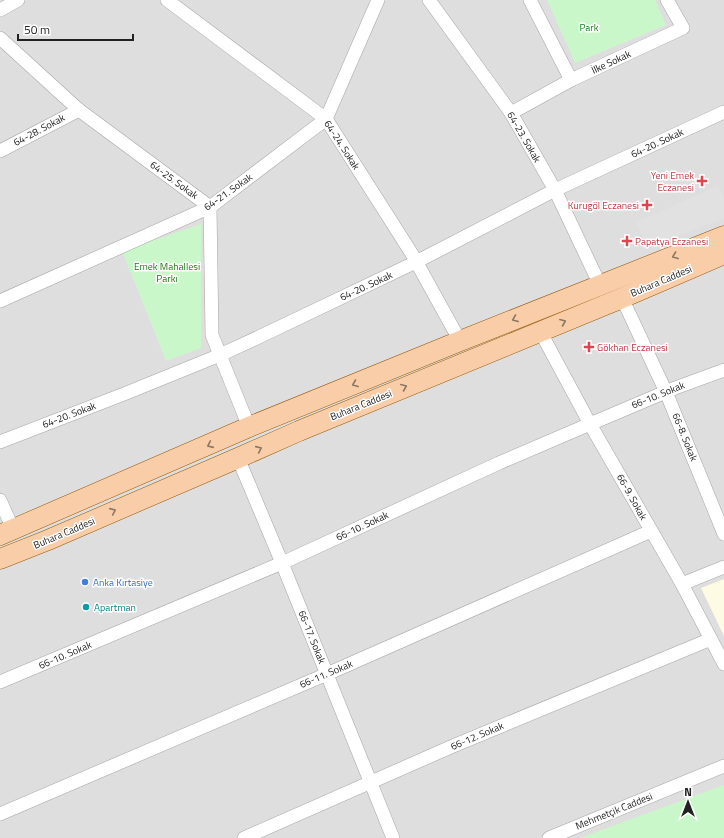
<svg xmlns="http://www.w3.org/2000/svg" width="724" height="838" font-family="'Titillium Web',sans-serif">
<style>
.residential{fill:#dfdedf}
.education{fill:#fefbe5}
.park{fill:#caf7c9}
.parking{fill:#e1e1e1}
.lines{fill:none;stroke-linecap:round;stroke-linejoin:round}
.minor-casing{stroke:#a5a5a5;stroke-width:14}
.primary-casing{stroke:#975908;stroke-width:21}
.minor{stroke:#fff;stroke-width:13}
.primary{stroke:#f8cda7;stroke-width:20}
.oneway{stroke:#8c7764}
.health-dot{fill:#e0444e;stroke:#fff;stroke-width:1.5}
.shop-dot{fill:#3f7fe0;stroke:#fff;stroke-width:1.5}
.culture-dot{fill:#0f9aa8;stroke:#fff;stroke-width:1.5}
.labels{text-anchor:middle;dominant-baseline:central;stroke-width:3;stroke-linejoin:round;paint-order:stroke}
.park-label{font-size:10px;fill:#137d12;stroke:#fff}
.street-label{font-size:10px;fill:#212121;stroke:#fff}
.health-label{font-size:10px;fill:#be3a42;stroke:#fff;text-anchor:end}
.shop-label{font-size:10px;fill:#366cbe;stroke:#fff;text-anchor:start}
.culture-label{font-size:10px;fill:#0d838f;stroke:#fff;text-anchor:start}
</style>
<rect width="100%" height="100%" fill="#f1eee9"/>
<rect class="residential" x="0" y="0" width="724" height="838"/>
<polygon class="education" points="724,579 724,636 701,588"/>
<g class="park">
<polygon points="547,0 655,0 666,25 575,63"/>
<polygon points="201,224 201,348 166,361 122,251"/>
<polygon points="724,785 724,838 580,838"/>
</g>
<polygon class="parking" points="718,186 724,198 724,218 647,248 637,222"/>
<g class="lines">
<g class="minor-casing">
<g id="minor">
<polyline points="167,0 326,119 412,254 460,341"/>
<polyline points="429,0 511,113 555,190 600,285"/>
<polyline points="530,0 571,80"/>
<polyline points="0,10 18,0"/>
<polyline points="0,38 79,110 210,207 212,335 249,427"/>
<polyline points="511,113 571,80 683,28 667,0"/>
<polyline points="0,151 79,110"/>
<polyline points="622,298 666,392 724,534"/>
<polyline points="0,301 210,207 326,119 378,0"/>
<polyline points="540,331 590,424 682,584 724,664"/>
<polyline points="0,442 124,394 220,355 261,336 416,262 555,190 724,112"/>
<polyline points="238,458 282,563 393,838"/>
<polyline points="0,500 13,529"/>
<polyline points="682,584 724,567"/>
<polyline points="0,682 282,563 499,463 590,424 675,388 724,370"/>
<polyline points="0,814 327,674 651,531"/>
<polyline points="244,838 453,746 711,639"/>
<polyline points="549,838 724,766"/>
</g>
</g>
<g class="primary-casing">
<g id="primary">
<polyline points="0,535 249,427 460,341 724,236"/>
<polyline points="0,559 48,540 238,458 299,431 622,298 724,254"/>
</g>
</g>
<use href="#minor" class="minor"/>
<use href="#primary" class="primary"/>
</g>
<defs><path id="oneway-chevron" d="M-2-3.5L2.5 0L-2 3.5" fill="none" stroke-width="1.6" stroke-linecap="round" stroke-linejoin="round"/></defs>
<g class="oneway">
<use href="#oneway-chevron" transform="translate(675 256) rotate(159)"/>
<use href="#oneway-chevron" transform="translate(515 319) rotate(158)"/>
<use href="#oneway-chevron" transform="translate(563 322) rotate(-22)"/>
<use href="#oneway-chevron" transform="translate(355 384) rotate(158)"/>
<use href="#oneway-chevron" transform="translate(404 387) rotate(-22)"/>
<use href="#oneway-chevron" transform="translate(210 445) rotate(156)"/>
<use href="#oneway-chevron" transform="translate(259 449) rotate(-24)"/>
<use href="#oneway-chevron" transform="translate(113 511) rotate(-24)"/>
</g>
<g class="health-dot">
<path d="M700 175h4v4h4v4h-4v4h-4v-4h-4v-4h4z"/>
<path d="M645 199h4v4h4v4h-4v4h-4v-4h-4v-4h4z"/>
<path d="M625 235h4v4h4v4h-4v4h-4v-4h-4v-4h4z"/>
<path d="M587 341h4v4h4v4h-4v4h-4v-4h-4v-4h4z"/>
</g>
<circle class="shop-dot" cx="85" cy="582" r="4"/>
<circle class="culture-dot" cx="86" cy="607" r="4"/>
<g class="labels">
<g class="park-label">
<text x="589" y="27">Park</text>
<text x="167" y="266">Emek Mahallesi<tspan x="167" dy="12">Parkı</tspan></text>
</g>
<g class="street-label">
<text transform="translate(611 62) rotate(-25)">İlke Sokak</text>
<text transform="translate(39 130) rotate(-28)">64-28. Sokak</text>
<text transform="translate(524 137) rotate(60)">64-23. Sokak</text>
<text transform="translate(657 143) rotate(-25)">64-20. Sokak</text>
<text transform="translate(342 145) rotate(57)">64-24. Sokak</text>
<text transform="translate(174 180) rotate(36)">64-25. Sokak</text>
<text transform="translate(228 192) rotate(-35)">64-21. Sokak</text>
<text transform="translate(661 281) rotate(-23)">Buhara Caddesi</text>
<text transform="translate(366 286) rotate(-25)">64-20. Sokak</text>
<text transform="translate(658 395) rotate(-22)">66-10. Sokak</text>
<text transform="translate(361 405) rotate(-22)">Buhara Caddesi</text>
<text transform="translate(69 415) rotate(-21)">64-20. Sokak</text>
<text transform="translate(685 437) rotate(68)">66-8. Sokak</text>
<text transform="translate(632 497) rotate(61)">66-9. Sokak</text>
<text transform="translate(362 526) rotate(-25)">66-10. Sokak</text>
<text transform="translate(64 533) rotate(-23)">Buhara Caddesi</text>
<text transform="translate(312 637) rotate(68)">66-17. Sokak</text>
<text transform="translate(65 655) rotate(-23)">66-10. Sokak</text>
<text transform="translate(326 674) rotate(-23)">66-11. Sokak</text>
<text transform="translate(477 736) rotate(-23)">66-12. Sokak</text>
<text transform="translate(614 811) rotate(-22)">Mehmetçik Caddesi</text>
</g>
<g class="health-label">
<text x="694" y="175">Yeni Emek<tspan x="694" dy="12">Eczanesi</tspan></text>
<text x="639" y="205">Kurugöl Eczanesi</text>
<text x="635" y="241" text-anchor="start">Papatya Eczanesi</text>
<text x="597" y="347" text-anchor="start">Gökhan Eczanesi</text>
</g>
<g class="shop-label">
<text x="93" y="582">Anka Kırtasiye</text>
</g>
<g class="culture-label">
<text x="94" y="607">Apartman</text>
</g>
</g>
<g transform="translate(688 802)" stroke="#ffffff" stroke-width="3" paint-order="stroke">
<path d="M0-3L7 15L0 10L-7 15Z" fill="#212121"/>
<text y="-6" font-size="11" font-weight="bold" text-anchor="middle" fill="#212121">N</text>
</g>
<path d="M18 34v6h115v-6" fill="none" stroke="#212121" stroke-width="2"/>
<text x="24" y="34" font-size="12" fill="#212121" stroke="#ffffff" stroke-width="3" paint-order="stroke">50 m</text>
</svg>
